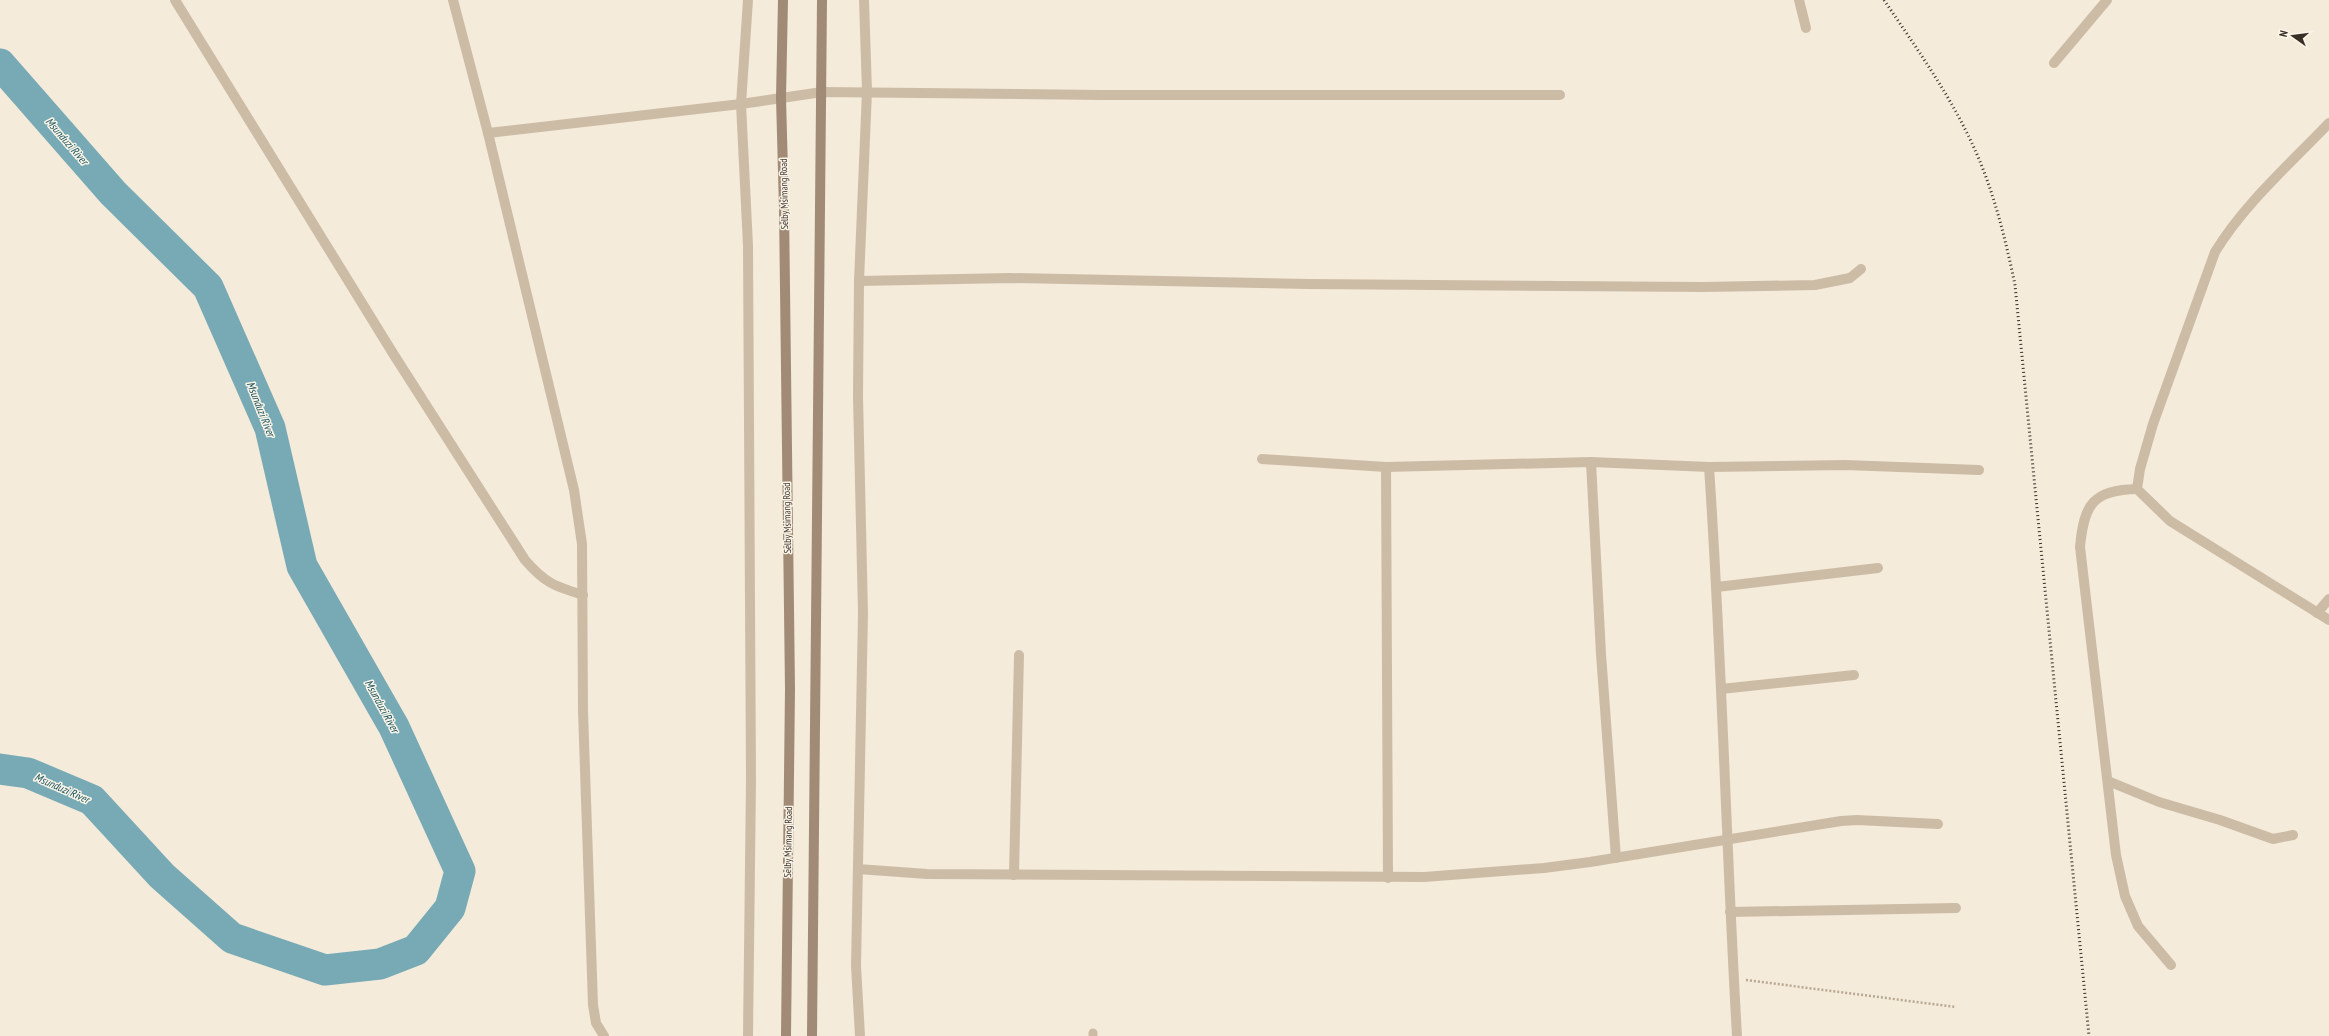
<svg xmlns="http://www.w3.org/2000/svg" width="2329" height="1036" font-family="'PT Sans Narrow',sans-serif">
<style>
.lines{fill:none;stroke-linecap:round;stroke-linejoin:round}
.river{stroke:#77aab4;stroke-width:31}
.path{stroke:#b9a78f;stroke-width:2.5;stroke-dasharray:2 2;stroke-linecap:butt}
.service{stroke:#cdbca5;stroke-width:9}
.minor{stroke:#cdbca5;stroke-width:10}
.secondary{stroke:#a18b76;stroke-width:10}
.rail{stroke:#392f27;stroke-width:3;stroke-dasharray:1 3;stroke-linecap:butt}
.labels{text-anchor:middle;dominant-baseline:central;stroke-width:3;stroke-linejoin:round;paint-order:stroke}
.street-label{font-size:10px;fill:#392f27;stroke:#fbf5e8}
.water-label{font-size:11px;font-style:italic;fill:#19515e;stroke:#fbf5e8}
</style>
<rect width="100%" height="100%" fill="#f4ebdb"/>
<g class="lines">
<polyline class="river" points="0,64 113,193 208,287 270,428 302,566 394,727 460,871 450,908 416,950 380,964 325,970 232,938 162,876 92,800 28,773 0,769"/>
<polyline class="path" points="1746,980 1956,1007"/>
<polyline class="service" points="1093,1036 1093,1033"/>
<g class="minor">
<path d="M175,0l219,355 131,205c20,23 29,26 58,35"/>
<polyline points="453,0 488,133 574,490 582,544 583,711 593,1005 596,1023 604,1036"/>
<polyline points="1799,0 1806,28"/>
<polyline points="2054,63 2107,0"/>
<path d="M2329,123c-39,41 -84,80 -114,129l-62,172 -13,45 -3,20 33,32 159,99"/>
<polyline points="488,133 741,104 822,92 1102,95 1560,95"/>
<polyline points="859,281 1010,278 1309,284 1703,287 1815,285 1850,278 1861,269"/>
<polyline points="1262,459 1386,467 1591,462 1709,467 1845,465 1979,470"/>
<polyline points="1591,462 1601,654 1616,858"/>
<polyline points="1386,467 1388,878"/>
<path d="M1709,467c13,190 17,379 28,569"/>
<path d="M2137,489c-44,1 -53,15 -57,58l36,308 9,41 13,30 33,39"/>
<polyline points="1717,587 1878,568"/>
<polyline points="2317,613 2329,599"/>
<polyline points="1721,689 1854,675"/>
<polyline points="2108,781 2159,802 2220,820 2273,839 2293,835"/>
<polyline points="858,869 927,874 1424,877 1544,868 1590,862 1841,821 1857,820 1938,824"/>
<polyline points="1014,875 1019,655"/>
<polyline points="1730,912 1956,908"/>
<polyline points="748,1036 751,780 748,246 741,104 748,0"/>
<polyline points="860,1036 856,966 863,613 858,396 859,281 867,91 864,0"/>
</g>
<g class="secondary">
<polyline points="783,0 781,98 784,208 790,689 786,1036"/>
<polyline points="812,1036 822,0"/>
</g>
<path class="rail" d="M1884,0c29,43 59,85 82,131 25,49 38,101 49,154l74,751"/>
</g>
<g class="labels">
<g class="street-label">
<text transform="translate(784 194) rotate(-91)">Selby Msimang Road</text>
<text transform="translate(787 518) rotate(-91)">Selby Msimang Road</text>
<text transform="translate(788 842) rotate(-89)">Selby Msimang Road</text>
</g>
<g class="water-label">
<text transform="translate(67 141) rotate(49)">Msunduzi River</text>
<text transform="translate(261 409) rotate(68)">Msunduzi River</text>
<text transform="translate(382 706) rotate(61)">Msunduzi River</text>
<text transform="translate(62 788) rotate(24)">Msunduzi River</text>
</g>
</g>
<g transform="translate(2293 36) rotate(284)" stroke="#fbf5e8" stroke-width="3" paint-order="stroke">
<path d="M0-3L7 15L0 10L-7 15Z" fill="#392f27"/>
<text y="-6" font-size="11" font-weight="bold" text-anchor="middle" fill="#392f27">N</text>
</g>
</svg>
